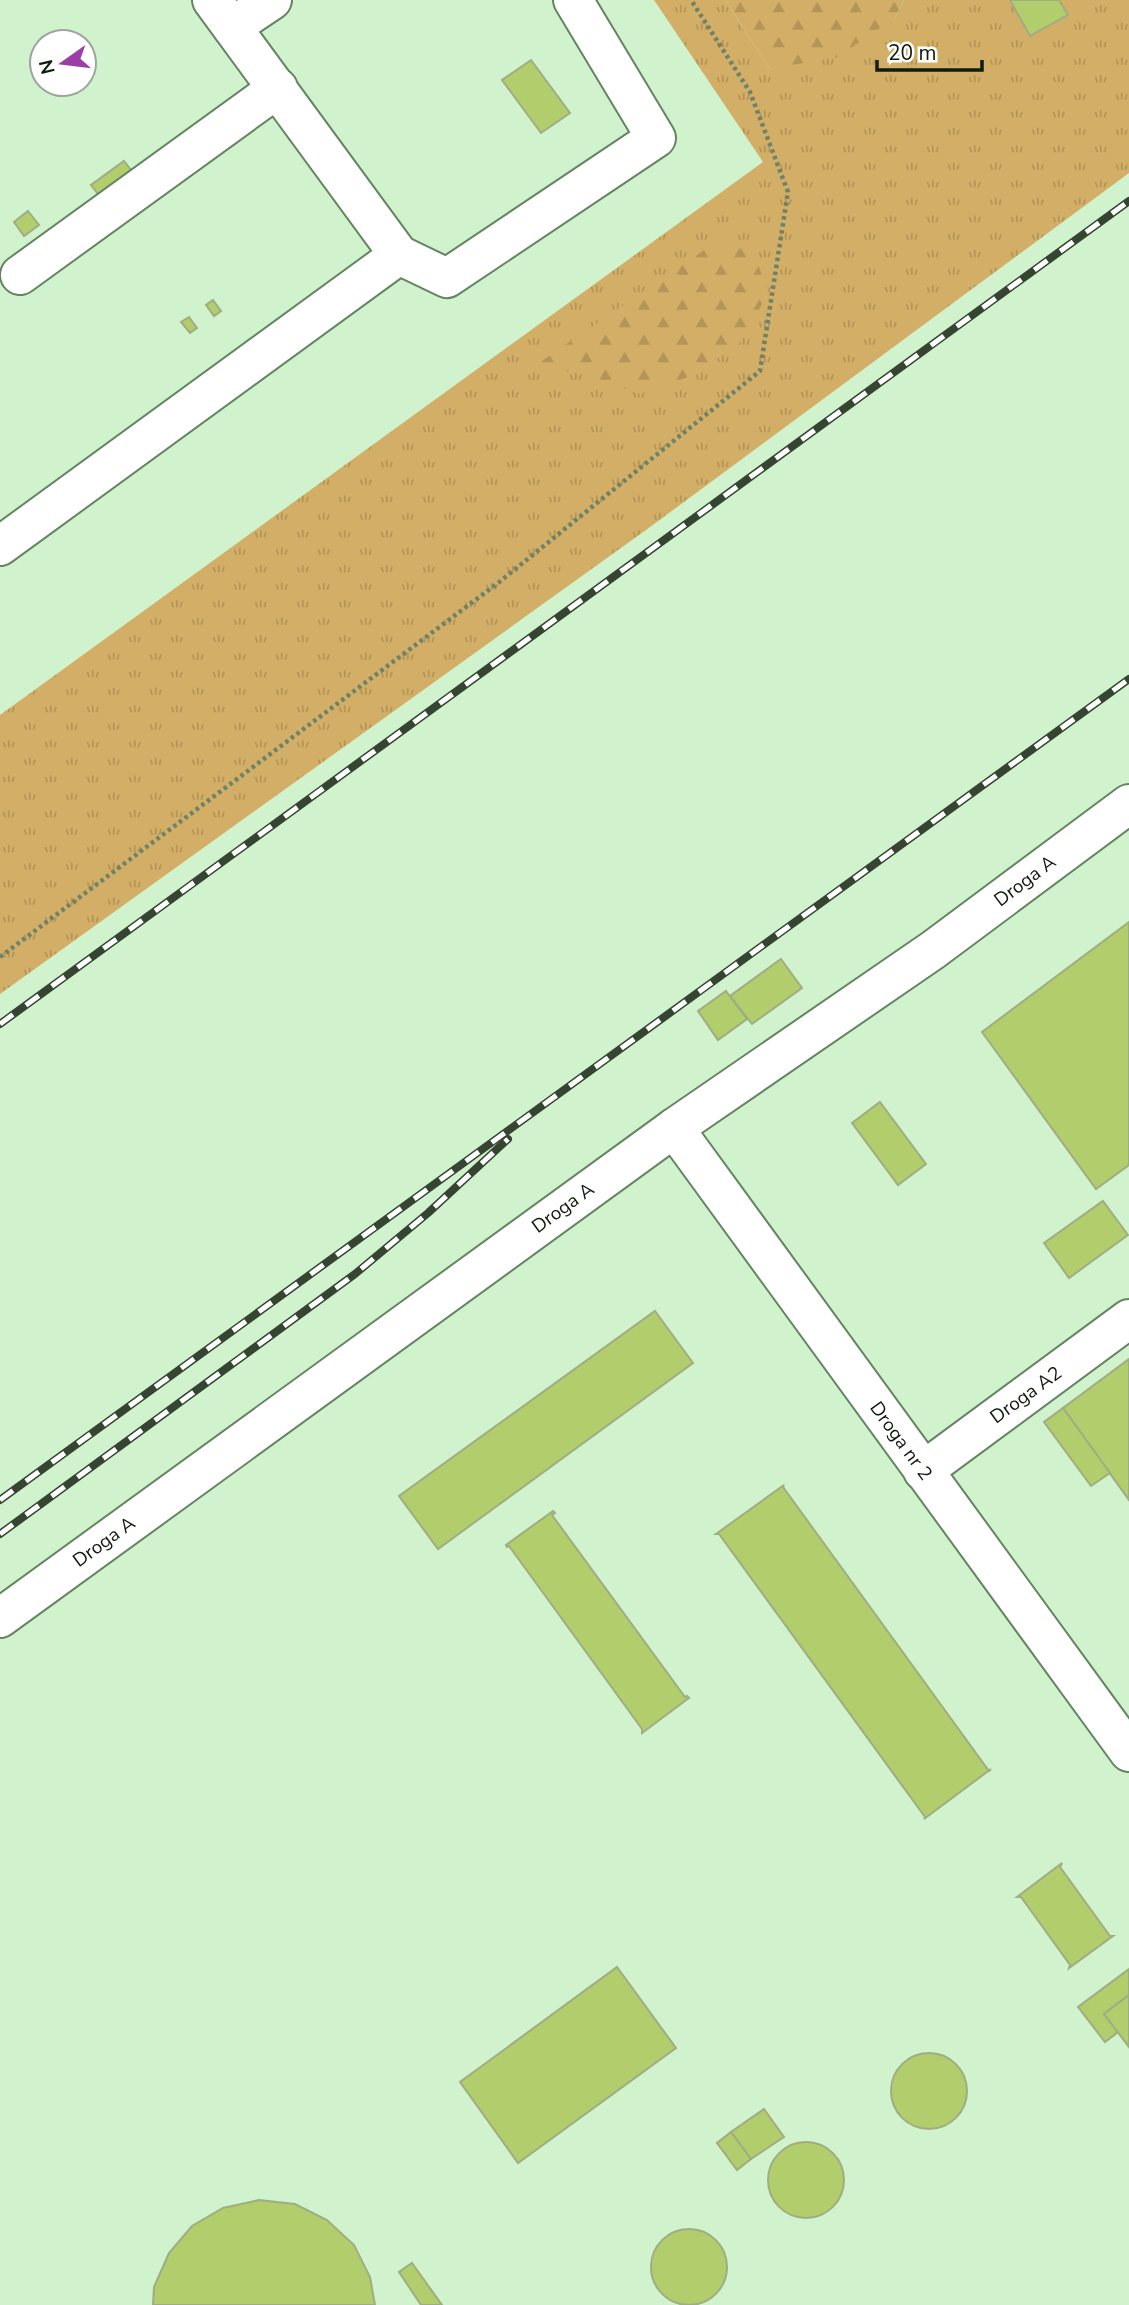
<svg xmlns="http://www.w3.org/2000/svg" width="1129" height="2305" font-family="'Nunito Sans',sans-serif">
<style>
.grass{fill:url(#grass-tufts)}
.forest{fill:url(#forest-firs)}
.building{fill:#b2cd6c;stroke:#9fad82;stroke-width:2}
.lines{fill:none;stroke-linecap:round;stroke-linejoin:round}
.minor-casing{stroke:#658462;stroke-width:42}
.path{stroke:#6c8269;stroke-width:4.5;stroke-dasharray:3.5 3.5;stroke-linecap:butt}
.minor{stroke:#fff;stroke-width:38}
.rail-casing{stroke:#354532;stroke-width:8}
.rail{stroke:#fff;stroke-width:5;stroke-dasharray:16;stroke-linecap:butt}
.labels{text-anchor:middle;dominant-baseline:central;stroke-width:5;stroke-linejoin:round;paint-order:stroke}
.street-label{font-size:19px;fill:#101c0e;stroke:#fff}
</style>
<defs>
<pattern id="grass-tufts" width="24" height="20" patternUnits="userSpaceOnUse" patternTransform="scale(1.75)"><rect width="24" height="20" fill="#d3ae66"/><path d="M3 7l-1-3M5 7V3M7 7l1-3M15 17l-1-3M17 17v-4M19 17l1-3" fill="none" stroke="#b49557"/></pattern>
<pattern id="forest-firs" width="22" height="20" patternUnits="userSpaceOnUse" patternTransform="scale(1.75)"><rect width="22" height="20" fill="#d3ae66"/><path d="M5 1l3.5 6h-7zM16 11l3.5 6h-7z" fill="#b49557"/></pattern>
</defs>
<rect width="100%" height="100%" fill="#d0f2cc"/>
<polygon class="grass" points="654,0 725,0 770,69 895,18 904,0 1010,0 1030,36 1067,16 1059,0 1129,0 1129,173 646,530 0,994 0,715 763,162"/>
<g class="forest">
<polygon points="725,0 904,0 895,18 837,57 770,69"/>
<polygon points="716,242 754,252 768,294 738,345 688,377 640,394 582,373 533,367"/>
</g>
<g class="building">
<polygon points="1010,0 1059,0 1068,15 1030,36"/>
<polygon points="531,60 570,113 541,133 502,80"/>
<polygon points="124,161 135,175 102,199 91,185"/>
<polygon points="28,211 39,225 24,236 14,222"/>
<polygon points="213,300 221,311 214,316 206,305"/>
<polygon points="189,317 197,328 190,333 181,322"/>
<polygon points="1129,922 1129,1165 1096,1189 982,1032"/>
<polygon points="781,959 802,988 752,1024 730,996"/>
<polygon points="726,991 747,1019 718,1040 698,1011"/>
<polygon points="880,1102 926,1164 898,1185 852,1123"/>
<polygon points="1103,1201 1128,1235 1069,1278 1044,1243"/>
<polygon points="655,1311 693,1363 438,1549 399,1496"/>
<polygon points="1129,1359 1129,1500 1063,1408"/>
<polygon points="1063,1408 1110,1473 1091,1486 1044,1422"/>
<polygon points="784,1485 783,1487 989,1771 991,1769 924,1819 925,1817 719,1534 716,1534"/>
<polygon points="553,1511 555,1513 552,1515 685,1697 687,1696 689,1698 642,1733 642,1729 509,1546 507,1547 506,1545"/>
<polygon points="1062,1863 1060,1867 1110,1936 1113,1936 1069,1968 1070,1965 1021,1897 1017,1897"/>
<polygon points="617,1967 676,2048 518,2163 460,2082"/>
<polygon points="1129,1969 1129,1995 1104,2014 1118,2032 1105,2042 1078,2007"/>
<polygon points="1129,1995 1129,2047 1104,2014"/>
<circle cx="929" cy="2091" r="38"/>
<polygon points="764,2109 784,2137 751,2159 731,2132"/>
<polygon points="731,2132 751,2159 737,2170 717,2143"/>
<circle cx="806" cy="2180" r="38"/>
<polygon points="259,2200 295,2204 327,2220 354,2245 370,2277 375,2305 153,2305 154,2287 169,2253 192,2226 223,2208"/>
<circle cx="689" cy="2267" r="38"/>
<polygon points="412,2263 442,2305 421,2305 399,2272"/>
</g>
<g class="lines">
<g class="minor-casing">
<g id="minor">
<polyline points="232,27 272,0"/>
<polyline points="399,255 447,278 656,138 573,0"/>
<polyline points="20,275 278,88"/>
<polyline points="0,546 399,255 212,0"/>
<polyline points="674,1128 1129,1752"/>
<polyline points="923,1471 1129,1319"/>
<polyline points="0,1618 674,1128 933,950 1129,804"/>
</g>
</g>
<polyline class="path" points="0,957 498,583 760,371 788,192 750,92 691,0"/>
<use href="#minor" class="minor"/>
<g class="rail-casing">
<g id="rail">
<polyline points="0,1024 1129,201"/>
<polyline points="0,1500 1129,679"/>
<polyline points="0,1534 355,1274 428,1213 508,1139"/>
</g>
</g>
<use href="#rail" class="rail"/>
</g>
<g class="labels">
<g class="street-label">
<text transform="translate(1025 881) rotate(-37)">Droga A</text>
<text transform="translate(563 1208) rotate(-36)">Droga A</text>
<text transform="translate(1026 1395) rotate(-36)">Droga A2</text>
<text transform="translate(901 1441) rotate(54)">Droga nr 2</text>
<text transform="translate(104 1542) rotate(-36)">Droga A</text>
</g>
</g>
<g transform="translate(63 63) rotate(256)"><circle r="33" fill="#ffffff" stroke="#9fa49f" stroke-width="2"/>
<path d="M0-5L12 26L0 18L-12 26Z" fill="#9b3ea8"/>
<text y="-10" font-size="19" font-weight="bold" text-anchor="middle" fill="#101c0e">N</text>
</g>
<path d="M877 60v10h105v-10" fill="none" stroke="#101c0e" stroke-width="3.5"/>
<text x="888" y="60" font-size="21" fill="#101c0e" stroke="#ffffff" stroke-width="5" paint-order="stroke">20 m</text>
</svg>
